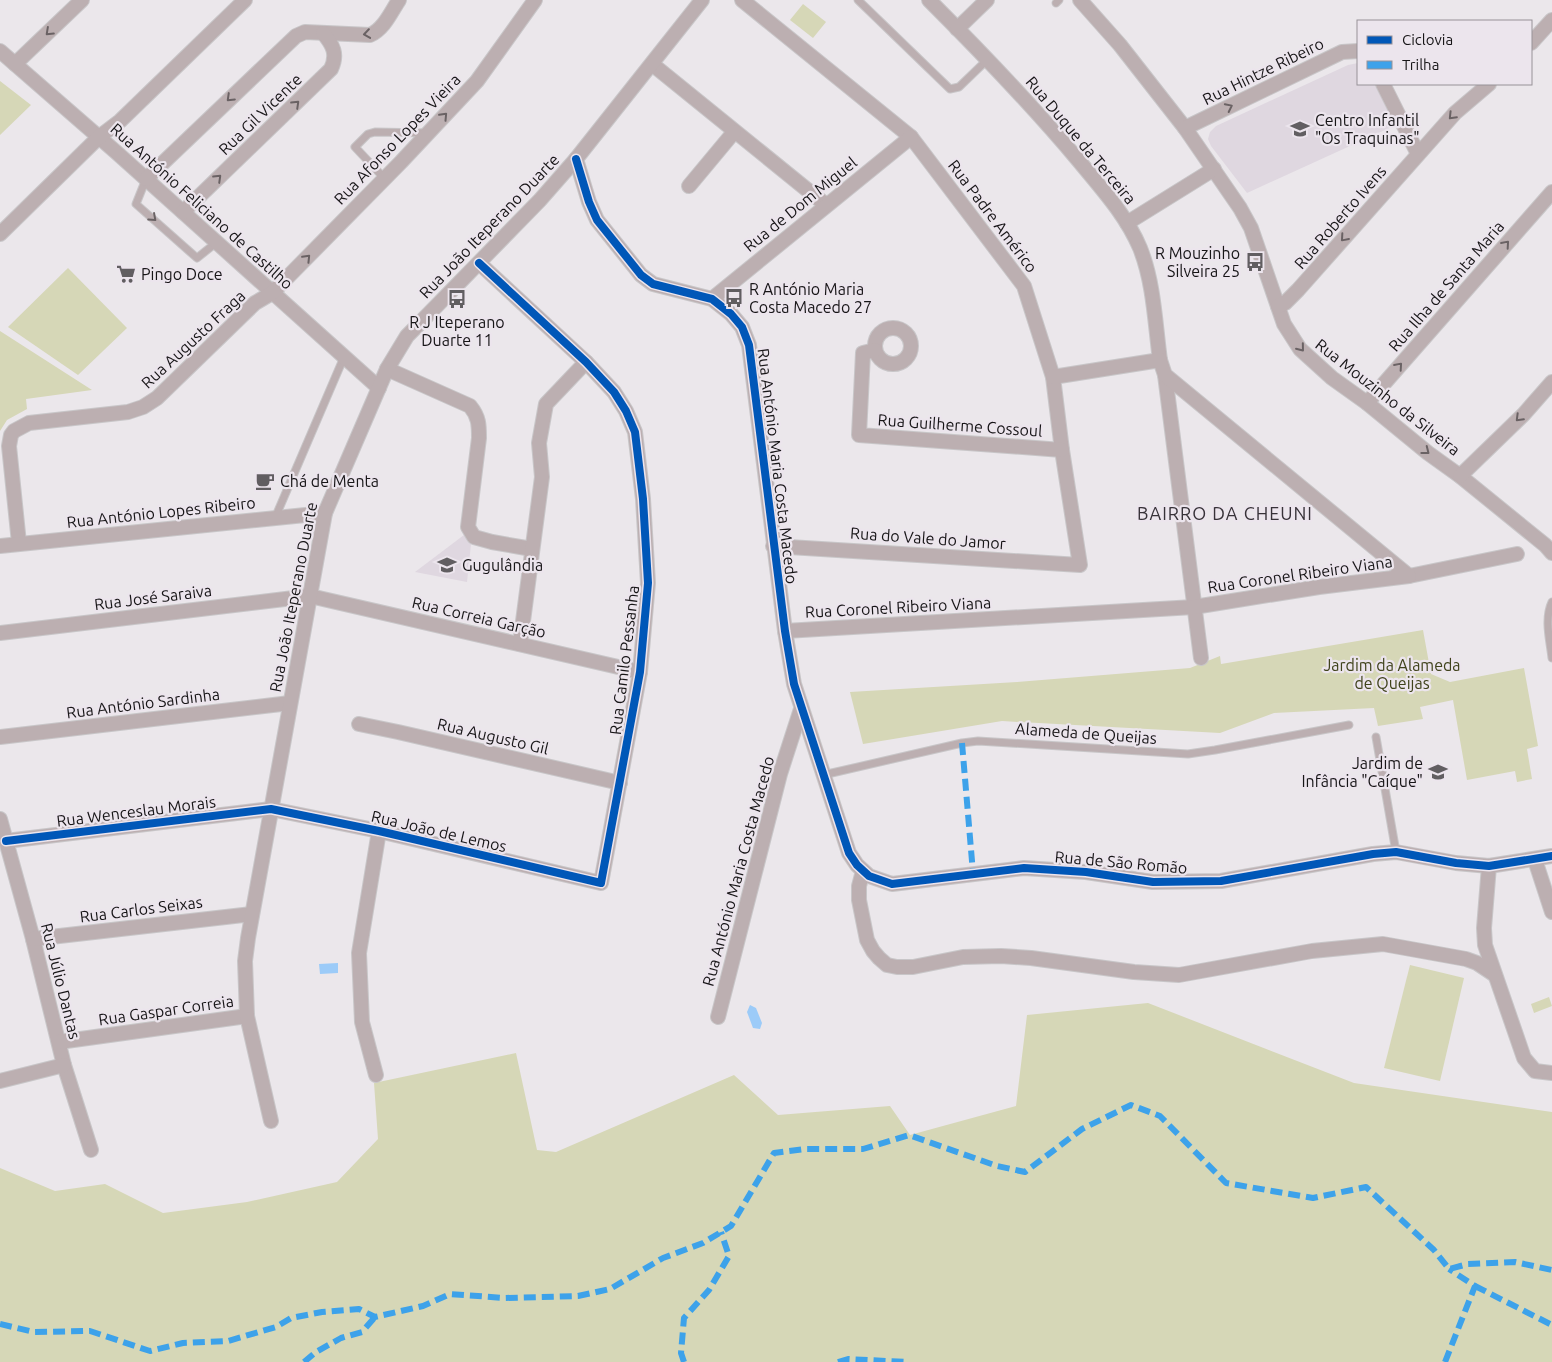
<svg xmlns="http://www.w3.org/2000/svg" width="1552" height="1362" font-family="Ubuntu,sans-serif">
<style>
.built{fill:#dfd7e0}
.green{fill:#d6d7b7}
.water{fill:#9ccbf8}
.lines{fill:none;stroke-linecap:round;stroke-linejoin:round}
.service-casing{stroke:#c8c6c8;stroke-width:9}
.minor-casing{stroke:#c8c6c8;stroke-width:16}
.service{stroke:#bcafb1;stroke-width:7}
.minor{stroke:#bcafb1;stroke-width:14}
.quiet{stroke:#3da2ea;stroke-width:6;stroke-dasharray:12 6;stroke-linecap:butt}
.cycleway-casing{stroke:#ece5ed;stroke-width:11}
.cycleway{stroke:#0057b8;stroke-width:8}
.oneway{stroke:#6a6264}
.labels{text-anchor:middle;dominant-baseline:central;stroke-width:4.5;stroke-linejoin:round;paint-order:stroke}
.street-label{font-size:16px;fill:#171517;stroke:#ece5ed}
.poi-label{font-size:16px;fill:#171517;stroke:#ece5ed;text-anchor:start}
.park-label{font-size:16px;fill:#40431c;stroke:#ece5ed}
.neighbourhood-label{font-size:18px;letter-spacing:1px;fill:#373238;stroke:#ece5ed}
</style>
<rect width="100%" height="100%" fill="#ebe7eb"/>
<g class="built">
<polygon points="1358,63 1358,84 1377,84 1396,125 1247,193 1211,146 1208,139 1210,132 1216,126 1348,65"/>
<polygon points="464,535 471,544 467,582 415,572"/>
</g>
<g class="green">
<polygon points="803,4 826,22 813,38 790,20"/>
<polygon points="0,81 31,105 0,135"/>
<polygon points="68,268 127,328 78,375 8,327"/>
<polygon points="0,331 92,390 26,399 27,409 7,420 0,431"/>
<polygon points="1423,630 1431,674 1450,682 1524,668 1538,746 1527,749 1532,779 1517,782 1515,771 1467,780 1453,700 1420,707 1423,719 1378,726 1374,708 1274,713 1220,733 1002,721 863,744 850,692 1017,682 1190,668 1220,656 1221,664"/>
<polygon points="1410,965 1464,978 1440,1081 1384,1068"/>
<polygon points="1549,997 1552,1006 1534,1013 1531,1004"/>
<polygon points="1148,1003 1354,1083 1552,1112 1552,1362 0,1362 0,1168 55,1191 105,1184 163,1213 247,1202 337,1182 378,1139 374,1083 516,1053 537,1150 556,1152 734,1075 778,1115 890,1106 910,1135 1016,1106 1027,1015"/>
</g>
<g class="water">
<polygon points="338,963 338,973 320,974 319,964"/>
<polygon points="750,1005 756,1008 762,1023 760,1029 753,1028 747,1012"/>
</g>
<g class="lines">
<g class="service-casing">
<g id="service">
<polyline points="858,0 950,89 959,87 987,60"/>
<polyline points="1056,3 1059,0"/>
<polyline points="146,179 136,204 197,258 217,242"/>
<polyline points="385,179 355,147 368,134 375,132 428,133"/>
<polyline points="275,518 344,357"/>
<path d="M1552,602c-8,17 -2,38 0,56"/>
<polyline points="1376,737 1396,852"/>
<polyline points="823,775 962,743 978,741 1188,754 1215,750 1349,725"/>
</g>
</g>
<g class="minor-casing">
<g id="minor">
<polyline points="742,0 911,137 1024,286 1053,377 1062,450 1080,565 773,546"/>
<path d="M929,0c52,52 103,105 150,161 23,28 47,54 61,87 14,35 15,75 20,112"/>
<polyline points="1080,0 1120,45 1185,128 1240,208 1251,228 1284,324 1300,349 1332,378 1367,403 1428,453 1460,476 1545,545 1552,553"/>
<polyline points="957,29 987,0"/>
<polyline points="1531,43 1552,20"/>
<polyline points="0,51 116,152 379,388"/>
<polyline points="15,64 82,0"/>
<polyline points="652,64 826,205"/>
<polyline points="1383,84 1418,154"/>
<polyline points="1185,128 1342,52 1358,51"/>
<polyline points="576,159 589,202 597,220 641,275 653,284 712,299 731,314 742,327 749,345 785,631 794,684 849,853 857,865 869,876 892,884 1024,868 1086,872 1153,882 1221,881 1373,854 1396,852 1456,863 1489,866 1552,856"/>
<path d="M146,179l150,-143 9,-4 65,3c14,-6 21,-23 29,-35"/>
<polyline points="689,186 734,132"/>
<path d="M183,212l148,-143c7,-15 2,-24 -8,-36"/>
<polyline points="1127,223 1214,169"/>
<polyline points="0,234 99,137 120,121 245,0"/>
<polyline points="712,299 911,137"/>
<polyline points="1278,306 1285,303 1298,290 1455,113 1489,84"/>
<circle cx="893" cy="346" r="18"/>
<polyline points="875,350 863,353 859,435 1062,450"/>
<path d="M387,369l83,37c9,11 9,19 9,32l-11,89 6,10 18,5 40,7"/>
<polyline points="1165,375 1201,658"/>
<polyline points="1367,403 1552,192"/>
<polyline points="1460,476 1524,414 1552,382"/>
<polyline points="19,543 9,446 11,435 14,431 29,423 128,412 143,407 157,398 255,303 272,293 401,162 477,81 535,0"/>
<polyline points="0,546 325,513"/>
<polyline points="1409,576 1517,554"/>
<polyline points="785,631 1194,607 1319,587 1409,576 1165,375 1160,360 1053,377"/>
<polyline points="0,633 310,596 640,672"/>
<polyline points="520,644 542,477 539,443 546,404 586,362"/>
<polyline points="359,724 398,732 620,783"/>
<polyline points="0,737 290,703"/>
<polyline points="0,819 33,939 64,1065 91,1150"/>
<polyline points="6,841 271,809 379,831 601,883 640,672 648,583 643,499 635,432 626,411 614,392 586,362 479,263"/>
<polyline points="1535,860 1552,912"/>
<polyline points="1489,866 1484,928 1485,945 1524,1058 1535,1071 1552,1073"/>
<polyline points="863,871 859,886 859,900 867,940 873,951 879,958 887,965 897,967 913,967 963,957 1001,956 1031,958 1134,972 1179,975 1312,951 1383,944 1466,959 1477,963 1495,975"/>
<polyline points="33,939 252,914"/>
<polyline points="718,1017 780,774 801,709"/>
<polyline points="59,1042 247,1016"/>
<polyline points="376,1075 362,1022 359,953 379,831"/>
<polyline points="0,1081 64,1065"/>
<polyline points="271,1121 247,1016 245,961 248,938 325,513 387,369 407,336 414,329 540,200 576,159 702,0"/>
</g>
</g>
<use href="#service" class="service"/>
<use href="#minor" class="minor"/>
<g class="quiet">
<polyline points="962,743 973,873"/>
<polyline points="1475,1286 1552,1325"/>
<polyline points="0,1324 34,1332 90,1331 150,1351 183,1343 228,1341 276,1327 291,1318 322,1312 359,1309 375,1317 423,1306 450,1294 504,1298 578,1296 610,1289 663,1258 703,1243 731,1226 774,1153 806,1149 863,1149 909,1135 997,1166 1025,1172 1082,1129 1131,1105 1160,1116 1226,1183 1313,1198 1366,1187 1434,1250 1449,1269 1468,1264 1515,1262 1552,1270"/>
<polyline points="304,1362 316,1352 341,1338 362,1332 375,1317"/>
<polyline points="684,1362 681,1353 684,1318 709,1290 729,1256 721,1232"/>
<polyline points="838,1362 848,1359 907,1362"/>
<polyline points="1445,1362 1475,1286 1449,1269"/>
</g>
<g class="cycleway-casing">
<g id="cycleway">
<polyline points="576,159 589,202 597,220 641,275 653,284 712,299 731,314 742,327 749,345 785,631 794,684 849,853 857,865 869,876 892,884 1024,868 1086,872 1153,882 1221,881 1373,854 1396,852 1456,863 1489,866 1552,856"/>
<polyline points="6,841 271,809 379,831 601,883 640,672 648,583 643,499 635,432 626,411 614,392 586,362 479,263"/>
</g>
</g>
<use href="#cycleway" class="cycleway"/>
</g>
<defs><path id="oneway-chevron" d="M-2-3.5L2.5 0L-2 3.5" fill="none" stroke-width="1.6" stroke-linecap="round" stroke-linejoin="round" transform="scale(1.25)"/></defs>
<g class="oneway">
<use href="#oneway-chevron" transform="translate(49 32) rotate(137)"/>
<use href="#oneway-chevron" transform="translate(367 34) rotate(172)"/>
<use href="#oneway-chevron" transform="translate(230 98) rotate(136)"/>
<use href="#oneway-chevron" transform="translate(296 104) rotate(-44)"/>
<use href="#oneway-chevron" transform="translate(1229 107) rotate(-26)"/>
<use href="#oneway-chevron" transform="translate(444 116) rotate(-47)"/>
<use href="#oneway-chevron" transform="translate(1452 116) rotate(134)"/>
<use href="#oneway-chevron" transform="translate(218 178) rotate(-44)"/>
<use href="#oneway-chevron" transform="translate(153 218) rotate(42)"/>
<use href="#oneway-chevron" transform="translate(1344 238) rotate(131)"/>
<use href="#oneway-chevron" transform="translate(1506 244) rotate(-49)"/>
<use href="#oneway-chevron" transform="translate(307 258) rotate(-46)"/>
<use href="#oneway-chevron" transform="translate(1301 348) rotate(51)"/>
<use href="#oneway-chevron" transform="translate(1399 366) rotate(-49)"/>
<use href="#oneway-chevron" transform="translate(1519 418) rotate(135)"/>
<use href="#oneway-chevron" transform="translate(1426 451) rotate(38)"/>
</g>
<defs>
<g id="school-bare" transform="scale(1.5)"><path d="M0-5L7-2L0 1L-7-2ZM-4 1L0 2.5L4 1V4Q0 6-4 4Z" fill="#615e61" stroke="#ece5ed" stroke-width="2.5" paint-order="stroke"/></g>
<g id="bus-bare" transform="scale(1.5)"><path d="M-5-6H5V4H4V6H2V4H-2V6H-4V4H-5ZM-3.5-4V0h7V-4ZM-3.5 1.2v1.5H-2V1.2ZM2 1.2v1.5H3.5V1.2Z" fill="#615e61" stroke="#ece5ed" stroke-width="2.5" paint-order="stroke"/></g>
<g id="supermarket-bare" transform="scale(1.5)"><path d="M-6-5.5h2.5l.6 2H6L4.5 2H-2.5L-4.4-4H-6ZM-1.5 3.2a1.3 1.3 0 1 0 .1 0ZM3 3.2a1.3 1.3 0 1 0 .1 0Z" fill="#615e61" stroke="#ece5ed" stroke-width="2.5" paint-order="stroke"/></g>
<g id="cafe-bare" transform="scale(1.5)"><path d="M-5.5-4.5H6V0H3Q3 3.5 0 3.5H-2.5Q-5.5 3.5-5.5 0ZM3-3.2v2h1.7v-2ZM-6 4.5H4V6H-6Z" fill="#615e61" stroke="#ece5ed" stroke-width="2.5" paint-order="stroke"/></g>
</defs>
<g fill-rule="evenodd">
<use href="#school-bare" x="1300" y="129"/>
<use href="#bus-bare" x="1255" y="262"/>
<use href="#supermarket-bare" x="126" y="274"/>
<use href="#bus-bare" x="734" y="298"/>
<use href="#bus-bare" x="457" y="299"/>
<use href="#cafe-bare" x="265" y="481"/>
<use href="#school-bare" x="447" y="565"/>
<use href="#school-bare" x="1438" y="772"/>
</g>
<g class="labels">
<g class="street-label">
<text transform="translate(1263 71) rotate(-26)">Rua Hintze Ribeiro</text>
<text transform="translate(260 114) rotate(-44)">Rua Gil Vicente</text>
<text transform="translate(397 139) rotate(-46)">Rua Afonso Lopes Vieira</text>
<text transform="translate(1081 140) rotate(50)">Rua Duque da Terceira</text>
<text transform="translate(800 204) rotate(-39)">Rua de Dom Miguel</text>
<text transform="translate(202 206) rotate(42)">Rua António Feliciano de Castilho</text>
<text transform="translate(993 216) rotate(53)">Rua Padre Américo</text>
<text transform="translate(1340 217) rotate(-49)">Rua Roberto Ivens</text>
<text transform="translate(489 226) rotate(-46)">Rua João Iteperano Duarte</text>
<text transform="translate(1446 286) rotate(-49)">Rua Ilha de Santa Maria</text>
<text transform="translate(193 339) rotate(-43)">Rua Augusto Fraga</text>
<text transform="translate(1388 397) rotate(38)">Rua Mouzinho da Silveira</text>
<text transform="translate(960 425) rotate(4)">Rua Guilherme Cossoul</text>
<text transform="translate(778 466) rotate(83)">Rua António Maria Costa Macedo</text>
<text transform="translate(161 512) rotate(-6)">Rua António Lopes Ribeiro</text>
<text transform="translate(928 538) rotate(4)">Rua do Vale do Jamor</text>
<text transform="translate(1300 574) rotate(-8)">Rua Coronel Ribeiro Viana</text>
<text transform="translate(153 597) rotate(-7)">Rua José Saraiva</text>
<text transform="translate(293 597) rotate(-79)">Rua João Iteperano Duarte</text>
<text transform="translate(898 607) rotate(-3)">Rua Coronel Ribeiro Viana</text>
<text transform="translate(479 617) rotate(13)">Rua Correia Garção</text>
<text transform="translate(624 660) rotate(-83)">Rua Camilo Pessanha</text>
<text transform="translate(143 703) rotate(-7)">Rua António Sardinha</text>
<text transform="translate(1086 733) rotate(4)">Alameda de Queijas</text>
<text transform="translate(493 736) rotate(13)">Rua Augusto Gil</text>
<text transform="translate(136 811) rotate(-7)">Rua Wenceslau Morais</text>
<text transform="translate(439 831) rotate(13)">Rua João de Lemos</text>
<text transform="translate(1121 862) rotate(5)">Rua de São Romão</text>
<text transform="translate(738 871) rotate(-75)">Rua António Maria Costa Macedo</text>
<text transform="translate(141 909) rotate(-7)">Rua Carlos Seixas</text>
<text transform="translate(61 981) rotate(76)">Rua Júlio Dantas</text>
<text transform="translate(166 1010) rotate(-8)">Rua Gaspar Correia</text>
</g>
<g class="poi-label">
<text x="1315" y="120">Centro Infantil<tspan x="1315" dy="18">"Os Traquinas"</tspan></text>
<text x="1240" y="253" text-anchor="end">R Mouzinho<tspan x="1240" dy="18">Silveira 25</tspan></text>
<text x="141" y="274">Pingo Doce</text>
<text x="749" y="289">R António Maria<tspan x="749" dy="18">Costa Macedo 27</tspan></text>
<text x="457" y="322" text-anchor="middle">R J Iteperano<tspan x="457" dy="18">Duarte 11</tspan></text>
<text x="280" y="481">Chá de Menta</text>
<text x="462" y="565">Gugulândia</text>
<text x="1423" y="763" text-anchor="end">Jardim de<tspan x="1423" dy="18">Infância "Caíque"</tspan></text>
</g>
<g class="park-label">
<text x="1392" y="665">Jardim da Alameda<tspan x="1392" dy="18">de Queijas</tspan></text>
</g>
<g class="neighbourhood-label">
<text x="1225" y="513">BAIRRO DA CHEUNI</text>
</g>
</g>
<rect x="1357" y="20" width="175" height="65" fill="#ece5ed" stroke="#979297"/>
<rect x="1367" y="36" width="25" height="8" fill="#0057b8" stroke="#979297"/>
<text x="1402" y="45" font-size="15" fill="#171517">Ciclovia</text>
<rect x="1367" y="61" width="25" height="8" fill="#3da2ea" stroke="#979297"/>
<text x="1402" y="70" font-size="15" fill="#171517">Trilha</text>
</svg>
